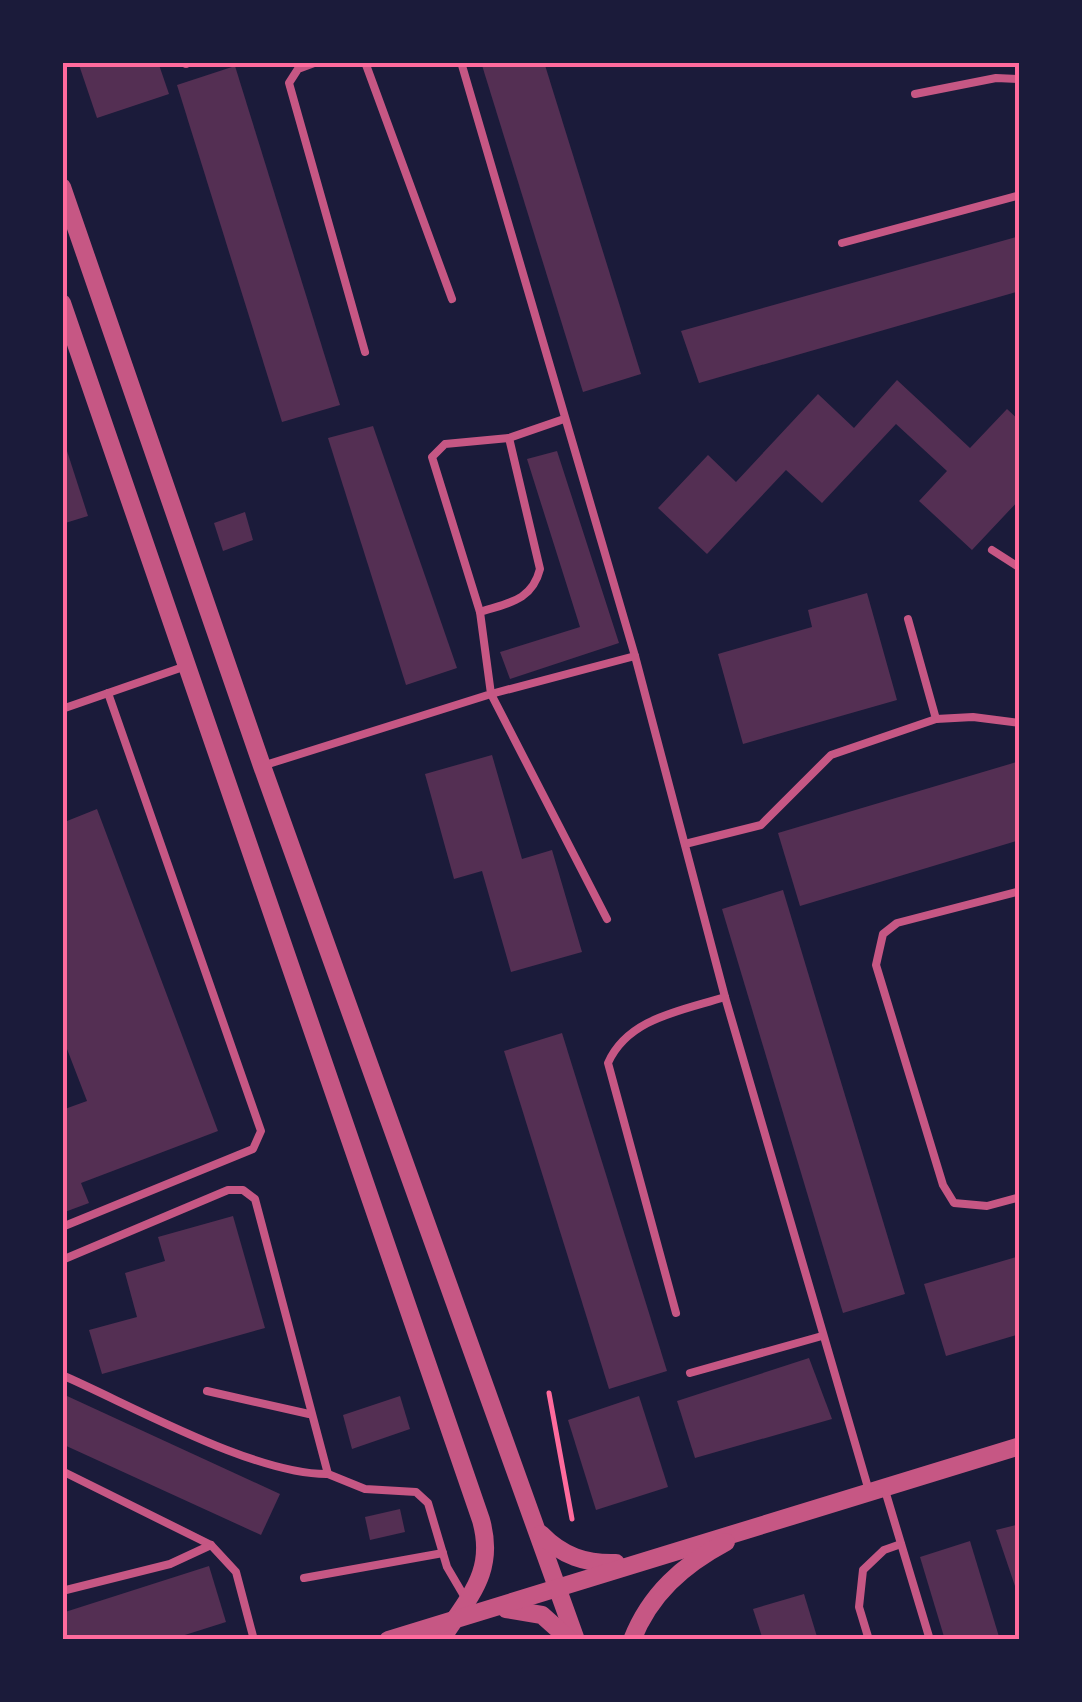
<svg xmlns="http://www.w3.org/2000/svg" width="1082" height="1702" font-family="Signika,sans-serif">
<style>
.building{fill:#542f53}
.lines{fill:none;stroke-linecap:round;stroke-linejoin:round}
.path{stroke:#ff6b9d;stroke-width:5}
.service{stroke:#c65784;stroke-width:8}
.tertiary{stroke:#c65784;stroke-width:18}
.neatline{fill:none;stroke:#ff6b9d;stroke-width:4}
</style>
<rect width="100%" height="100%" fill="#1b1b3a"/>
<g class="building">
<polygon points="78,62 158,62 169,94 97,118"/>
<polygon points="481,62 544,62 641,374 583,392"/>
<polygon points="235,66 340,405 282,422 177,85"/>
<polygon points="1020,236 1020,291 699,383 681,331"/>
<polygon points="897,380 970,448 1007,409 1020,421 1020,499 972,550 919,501 947,471 896,424 822,503 786,470 707,554 658,508 708,455 736,482 818,394 854,428"/>
<polygon points="373,426 457,668 406,685 328,438"/>
<polygon points="67,451 88,516 62,524 62,453"/>
<polygon points="557,451 619,643 510,679 500,652 580,627 527,459"/>
<polygon points="245,512 253,540 223,551 214,523"/>
<polygon points="867,593 897,700 743,744 718,654 812,627 808,610"/>
<polygon points="492,755 522,859 552,850 582,952 511,972 482,871 454,879 425,774"/>
<polygon points="1020,761 1020,840 800,906 778,833"/>
<polygon points="97,809 218,1131 81,1183 89,1203 62,1213 62,1110 87,1101 62,1036 62,823"/>
<polygon points="783,890 905,1294 843,1313 722,909"/>
<polygon points="562,1033 667,1371 609,1389 504,1051"/>
<polygon points="233,1216 265,1328 102,1374 89,1330 137,1317 125,1273 165,1261 158,1237"/>
<polygon points="1020,1256 1020,1334 946,1356 924,1284"/>
<polygon points="809,1358 832,1419 695,1458 677,1401"/>
<polygon points="67,1396 280,1494 261,1535 62,1444 62,1407"/>
<polygon points="400,1396 410,1429 352,1449 343,1415"/>
<polygon points="639,1396 668,1487 596,1510 568,1420"/>
<polygon points="400,1509 405,1532 370,1540 365,1517"/>
<polygon points="1020,1524 1020,1588 1016,1589 996,1530"/>
<polygon points="970,1541 1000,1640 945,1640 920,1557"/>
<polygon points="209,1566 226,1622 169,1640 62,1640 62,1613"/>
<polygon points="804,1594 818,1640 763,1640 753,1609"/>
</g>
<g class="lines">
<polyline class="path" points="549,1393 572,1519"/>
<g class="service">
<polyline points="186,62 186,64"/>
<polyline points="317,62 298,69 289,83 365,352"/>
<polyline points="365,62 452,299"/>
<polyline points="461,62 635,656 725,997 869,1491"/>
<polyline points="1020,89 1020,105"/>
<polyline points="915,94 996,78 1020,79"/>
<polyline points="842,243 1020,195"/>
<polyline points="992,550 1020,568"/>
<path d="M480,612c28,-9 52,-11 60,-43l-31,-131"/>
<polyline points="908,619 936,719"/>
<polyline points="62,709 186,666"/>
<polyline points="262,766 491,694 480,612 432,457 445,444 509,438 564,419"/>
<polyline points="685,844 761,825 831,755 936,719 973,717 1020,723"/>
<polyline points="1020,891 897,923 883,934 876,965 943,1185 954,1203 987,1206 1020,1197"/>
<polyline points="607,919 491,694 635,656"/>
<polyline points="62,1227 253,1149 261,1131 108,693"/>
<polyline points="62,1260 228,1190 243,1190 255,1199 328,1474 365,1489 416,1492 428,1503 447,1567 467,1601"/>
<path d="M676,1313l-68,-250c20,-45 73,-52 117,-66"/>
<polyline points="690,1373 822,1336"/>
<path d="M62,1375c71,31 193,100 266,99"/>
<polyline points="207,1391 309,1414"/>
<polyline points="62,1471 211,1545 236,1572 254,1640"/>
<polyline points="884,1487 930,1640"/>
<polyline points="304,1578 443,1553"/>
<polyline points="62,1591 170,1564 211,1545"/>
<polyline points="869,1640 859,1607 863,1570 884,1550 901,1544"/>
</g>
<g class="tertiary">
<polyline points="62,187 262,766 576,1640"/>
<path d="M62,303l419,1217c15,53 -13,77 -40,120"/>
<path d="M541,1534c21,22 45,30 75,29"/>
<polyline points="506,1609 542,1615 570,1640"/>
<polyline points="388,1640 1020,1446"/>
<path d="M632,1640c18,-46 51,-75 94,-98"/>
</g>
</g>
<rect width="1082" height="1702" fill="none" stroke="#1b1b3a" stroke-width="130"/>
<rect x="65" y="65" width="952" height="1572" class="neatline"/>
</svg>
